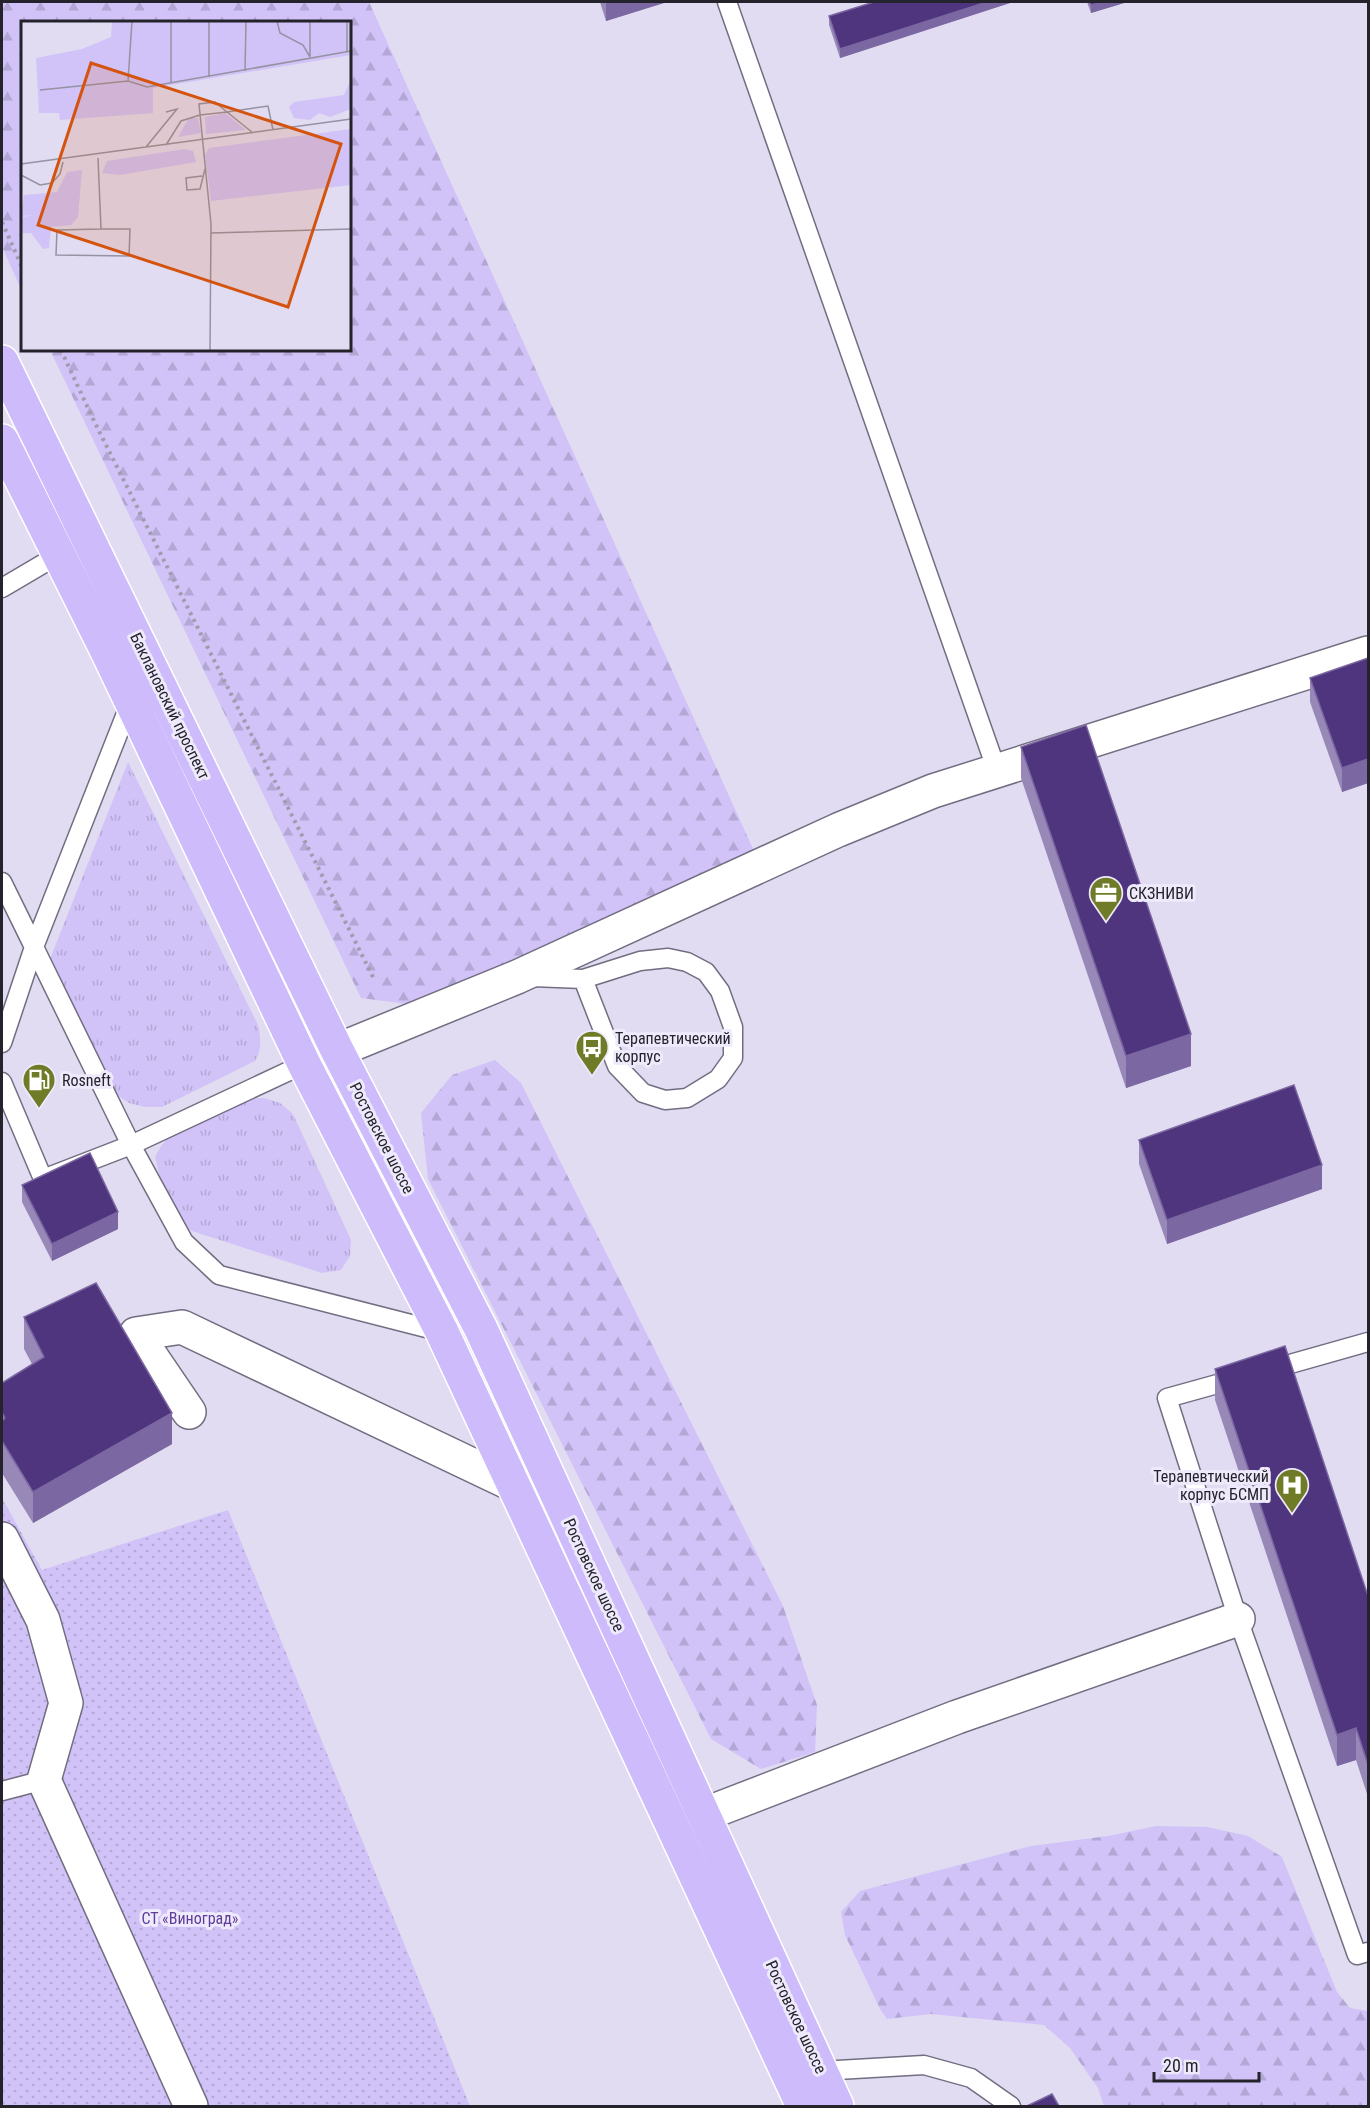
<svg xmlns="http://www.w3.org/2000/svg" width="1370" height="2108" font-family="'Roboto Condensed',sans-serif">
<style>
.grass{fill:url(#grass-tufts)}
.forest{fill:url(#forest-firs)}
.park{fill:url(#park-dots)}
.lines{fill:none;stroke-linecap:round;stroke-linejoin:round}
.service-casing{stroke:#726d81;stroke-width:21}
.minor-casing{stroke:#726d81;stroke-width:36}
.primary-casing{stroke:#fff;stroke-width:36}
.path{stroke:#a09cad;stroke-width:4;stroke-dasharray:3 4.5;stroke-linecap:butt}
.service{stroke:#fff;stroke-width:18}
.minor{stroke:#fff;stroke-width:33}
.primary{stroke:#cebbfb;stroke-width:33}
.wall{fill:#9888b8}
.shaded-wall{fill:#7b67a1}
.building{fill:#4f357e;stroke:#7b67a1;stroke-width:1.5}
.labels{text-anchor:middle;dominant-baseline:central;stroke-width:6;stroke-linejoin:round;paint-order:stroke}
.street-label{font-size:16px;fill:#24222a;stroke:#eeeafc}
.poi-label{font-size:16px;fill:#24222a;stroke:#eeeafc;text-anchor:start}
.park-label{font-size:16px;fill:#5f3c9c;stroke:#eeeafc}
.inset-road{fill:none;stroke:#9592a2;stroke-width:1.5}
.view{fill:#d4540f;fill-opacity:0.15;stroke:#d4540f;stroke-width:3}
.inset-edge{fill:none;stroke:#24222a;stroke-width:3}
</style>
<defs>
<pattern id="grass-tufts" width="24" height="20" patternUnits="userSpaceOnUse" patternTransform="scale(1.5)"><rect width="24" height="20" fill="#d1c3f8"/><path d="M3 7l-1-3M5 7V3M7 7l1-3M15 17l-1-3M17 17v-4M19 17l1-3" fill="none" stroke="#b3a7d5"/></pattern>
<pattern id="forest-firs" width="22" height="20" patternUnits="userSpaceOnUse" patternTransform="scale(1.5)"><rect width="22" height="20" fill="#d1c3f8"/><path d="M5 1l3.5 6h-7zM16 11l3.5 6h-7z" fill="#b3a7d5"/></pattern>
<pattern id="park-dots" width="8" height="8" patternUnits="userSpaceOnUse" patternTransform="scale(1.5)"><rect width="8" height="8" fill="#d1c3f8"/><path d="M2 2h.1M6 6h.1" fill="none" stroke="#b3a7d5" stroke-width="1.8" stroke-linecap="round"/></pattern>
</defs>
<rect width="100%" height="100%" fill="#e1dcf2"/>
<g class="grass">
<path d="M128,762l130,263c3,14 4,24 -3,36l-93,46h-17l-16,-4 -12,-8 -65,-119 -4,-12z"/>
<polygon points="264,1098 280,1103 293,1114 351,1240 350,1256 341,1270 322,1273 192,1231 179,1225 167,1208 155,1157 161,1146 171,1135 247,1099"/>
</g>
<g class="forest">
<polygon points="2,2 369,2 754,851 422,1006 361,998 50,350 350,350 350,22 22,22 22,291 2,247"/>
<polygon points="495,1060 521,1083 783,1606 817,1705 815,1752 761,1769 711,1739 428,1179 421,1113 452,1075"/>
<polygon points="1156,1826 1207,1827 1248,1836 1282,1857 1337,1992 1350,2008 1368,2011 1368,2106 1104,2106 1098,2088 1070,2048 1044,2025 931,2014 887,2019 880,2009 845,1935 841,1912 860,1891 1031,1846 1108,1836"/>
</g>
<polygon class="park" points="2,1498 42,1570 228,1510 470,2106 2,2106"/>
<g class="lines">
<g class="service-casing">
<g id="service">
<polyline points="727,2 997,771"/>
<polyline points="2,588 58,555"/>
<polyline points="131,701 34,947 131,1145 184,1242 219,1275 442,1332"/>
<polyline points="2,882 34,947 2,1043"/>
<polyline points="532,977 583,979 640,961 668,958 687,962 706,972 720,991 733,1027 733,1058 718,1079 687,1098 665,1100 643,1093 617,1066 583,979"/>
<polyline points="2,1082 43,1179 131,1145 304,1064"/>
<polyline points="1269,1370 1368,1342"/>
<polyline points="1239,1378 1167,1398 1238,1619 1357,1955 1368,1952"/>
<polyline points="2,1791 44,1780"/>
<polyline points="820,2071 924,2065 971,2078 1011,2106"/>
</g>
</g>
<g class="minor-casing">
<g id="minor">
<polyline points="304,1064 517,977 838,830 933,791 1368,653"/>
<polyline points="189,1412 136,1334 182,1327 514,1485"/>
<polyline points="2,1539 43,1620 66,1703 44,1780 191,2106"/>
<polyline points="703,1815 957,1717 1238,1619"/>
</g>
</g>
<g class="primary-casing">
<g id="primary">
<polyline points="2,362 337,1050 481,1329 837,2106"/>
<polyline points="2,441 106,649 304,1064 442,1332 803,2106"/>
</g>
</g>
<g class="path">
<polyline points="2,222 22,267"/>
<polyline points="61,350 94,421 374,979"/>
</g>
<use href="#service" class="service"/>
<use href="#minor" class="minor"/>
<use href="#primary" class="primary"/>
</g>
<g class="wall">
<polygon points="600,2 667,2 606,21"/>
<polygon points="874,2 1013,2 840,58 829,25 829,16"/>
<polygon points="1087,2 1124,2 1124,3 1091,13"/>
<polygon points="1368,658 1368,783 1342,792 1310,702 1310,678"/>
<polygon points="1021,747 1191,1066 1126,1088 1021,778"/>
<polygon points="1139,1140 1322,1189 1167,1244 1139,1164"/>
<polygon points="22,1185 118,1229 52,1261 22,1202"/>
<polygon points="24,1317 172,1444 33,1523 2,1473 2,1383 32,1364 24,1349"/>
<polygon points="1215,1369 1368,1596 1368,1797 1356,1760 1337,1766 1215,1400"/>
</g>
<g class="shaded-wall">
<polygon points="606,2 667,2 606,21"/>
<polygon points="987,2 1013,2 840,58 840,49"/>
<polygon points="1102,2 1124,2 1124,3 1091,13 1091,5"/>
<polygon points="1368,759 1368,783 1342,792 1342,768"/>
<polygon points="1191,1034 1191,1066 1126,1088 1126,1056"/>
<polygon points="1322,1165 1322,1189 1167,1244 1167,1220"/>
<polygon points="118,1212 118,1229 52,1261 52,1244"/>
<polygon points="172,1413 172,1444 33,1523 33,1492"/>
<polygon points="1356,1728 1356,1760 1337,1766 1337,1735"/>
</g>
<g class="building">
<polygon points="874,2 987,2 840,49 829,16"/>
<polygon points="1090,2 1102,2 1091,5"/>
<polygon points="1368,658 1368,759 1342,768 1310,678"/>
<polygon points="1086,725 1191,1034 1126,1056 1021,747"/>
<polygon points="1294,1085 1322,1165 1167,1220 1139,1140"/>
<polygon points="90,1153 118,1212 52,1244 22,1185"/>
<polygon points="96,1283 172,1413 33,1492 2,1441 2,1421 5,1418 2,1412 2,1383 44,1357 24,1317"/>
<polygon points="1285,1346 1368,1596 1368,1765 1356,1728 1337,1735 1215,1369"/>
<polygon points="1052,2094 1059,2106 1027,2106"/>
</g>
<defs>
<g id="office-pin" transform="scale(1.725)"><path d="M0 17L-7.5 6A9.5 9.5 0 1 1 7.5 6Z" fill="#707b27" stroke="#eeeafc"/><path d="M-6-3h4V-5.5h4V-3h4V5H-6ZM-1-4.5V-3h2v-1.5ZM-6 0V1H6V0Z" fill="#fff"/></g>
<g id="bus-pin" transform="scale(1.725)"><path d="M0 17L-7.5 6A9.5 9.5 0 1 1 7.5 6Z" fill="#707b27" stroke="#eeeafc"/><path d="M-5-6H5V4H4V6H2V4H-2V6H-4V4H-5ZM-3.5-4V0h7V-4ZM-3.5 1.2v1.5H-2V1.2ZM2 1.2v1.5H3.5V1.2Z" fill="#fff"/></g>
<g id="fuel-pin" transform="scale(1.725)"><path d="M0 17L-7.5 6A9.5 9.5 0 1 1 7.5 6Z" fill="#707b27" stroke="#eeeafc"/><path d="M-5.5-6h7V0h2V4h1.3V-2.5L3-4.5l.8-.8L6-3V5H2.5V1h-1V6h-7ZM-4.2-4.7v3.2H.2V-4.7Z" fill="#fff"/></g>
<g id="hospital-pin" transform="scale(1.725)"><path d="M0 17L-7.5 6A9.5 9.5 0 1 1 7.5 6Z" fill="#707b27" stroke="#eeeafc"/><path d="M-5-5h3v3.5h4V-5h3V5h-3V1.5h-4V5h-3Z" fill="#fff"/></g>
</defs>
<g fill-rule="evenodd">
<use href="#office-pin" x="1106" y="893"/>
<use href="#bus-pin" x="592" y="1047"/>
<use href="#fuel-pin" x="39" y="1080"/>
<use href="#hospital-pin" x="1292" y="1485"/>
</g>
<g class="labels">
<g class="street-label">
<text transform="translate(170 706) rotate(64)">Баклановский проспект</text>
<text transform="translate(382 1138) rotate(63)">Ростовское шоссе</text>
<text transform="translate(594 1575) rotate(65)">Ростовское шоссе</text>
<text transform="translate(796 2017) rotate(65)">Ростовское шоссе</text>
</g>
<g class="poi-label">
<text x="1129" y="893">СКЗНИВИ</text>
<text x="615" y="1038">Терапевтический<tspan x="615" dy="18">корпус</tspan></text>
<text x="62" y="1080">Rosneft</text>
<text x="1269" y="1476" text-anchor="end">Терапевтический<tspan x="1269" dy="18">корпус БСМП</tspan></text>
</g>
<g class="park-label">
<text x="190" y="1918">СТ «Виноград»</text>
</g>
</g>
<g transform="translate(21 21)">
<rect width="330" height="330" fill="#e1dcf2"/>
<path d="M204,92l21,17 -40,4 -1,-17zM168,97h9l3,15 -23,4z" fill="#d1c3f8"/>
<path d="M330,58v30l-21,8 -11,-4 -9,7 -16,-2 -5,-11 5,-5 50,-7zM330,108v56l-140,16 -6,-46 4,-7zM164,128l8,2 3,11 -76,13 -18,-2 5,-12zM61,149l-4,47 -7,8 -20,2 -2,21 -6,1 -12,-16h-10v-16l15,-2 -15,1 3,-21 33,-3 10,-20z" fill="#d1c3f8"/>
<path d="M91,0h239v34l-198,33v25l-93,7 -1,-7h-20l-3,-55 46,-9 29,-12z" fill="#d1c3f8"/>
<path class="inset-road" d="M150,0v62M188,0v56M256,0l3,12 23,12 7,12M326,0v30M289,35v-35M224,50l1,-50M107,60l4,-60M19,69l88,-9 19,6 204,-36M145,124l15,-24 19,-6 27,-3 26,21M125,126l31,-38 -11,3M77,137l3,71M0,143l330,-45M0,154l19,10 12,-2 8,-9 3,-12M181,155l-16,2 1,12 13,-1 5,-20M80,208h29l-1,27 -73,-1 1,-25zM190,212l140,-4M189,330l1,-127 -12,-120 16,-2 12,10 41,-6 5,24"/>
<path class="view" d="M70,42l250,81 -53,163 -250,-82z"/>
<rect width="330" height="330" class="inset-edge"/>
</g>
<rect width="1370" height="2108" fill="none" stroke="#24222a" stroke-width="6"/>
<path d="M1154 2072v9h105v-9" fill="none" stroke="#24222a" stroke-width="3"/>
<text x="1163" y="2072" font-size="18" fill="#24222a" stroke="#eeeafc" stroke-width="4.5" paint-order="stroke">20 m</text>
</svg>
